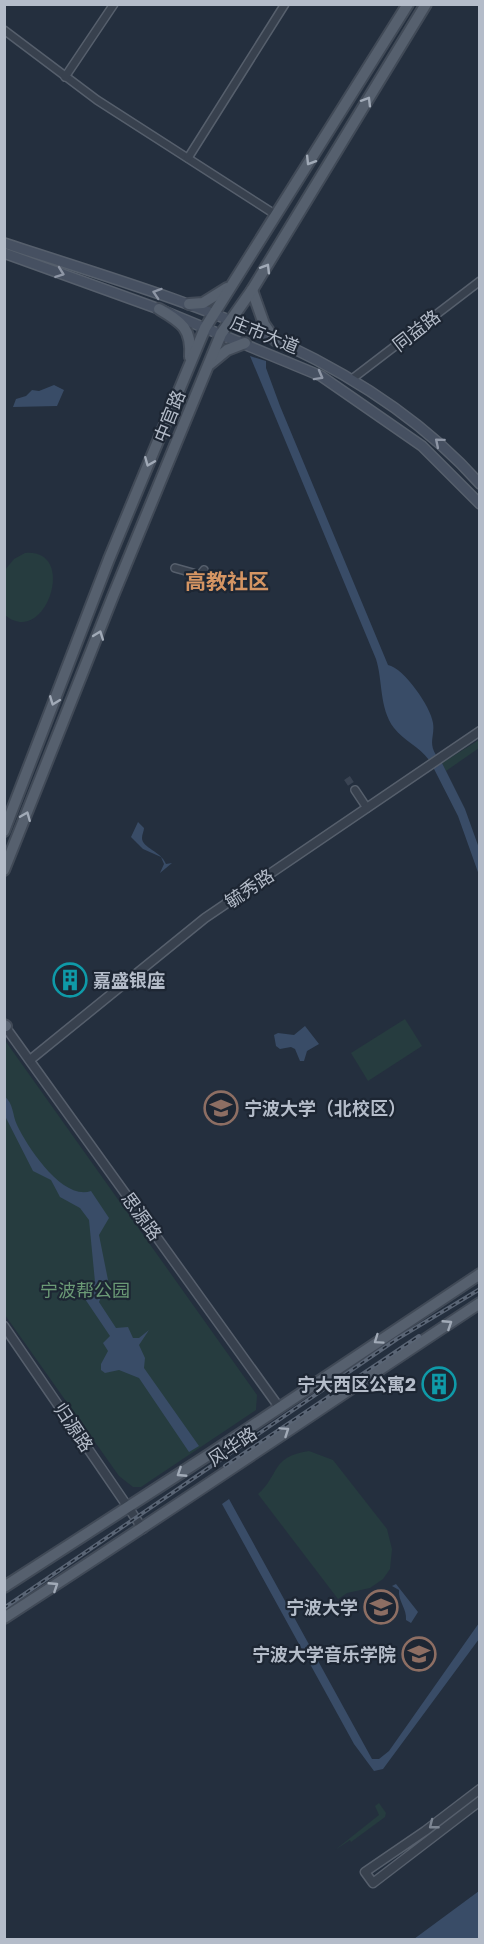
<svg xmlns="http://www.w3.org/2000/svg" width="484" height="1944" font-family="'Golos Text','Noto Sans SC',sans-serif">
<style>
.green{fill:#263c3f}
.water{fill:#394c67}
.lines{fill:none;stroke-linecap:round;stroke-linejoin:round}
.minor-tunnel{stroke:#3a4453;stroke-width:7;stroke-dasharray:7 3.5;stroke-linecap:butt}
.minor-casing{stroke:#565f6c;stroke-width:10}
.tertiary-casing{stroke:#565f6c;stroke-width:11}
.secondary-casing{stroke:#565f6c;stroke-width:12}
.primary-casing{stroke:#414a57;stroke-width:14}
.minor{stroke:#38414e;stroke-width:7}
.tertiary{stroke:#38414e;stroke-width:8}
.secondary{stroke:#465061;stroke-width:9}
.primary{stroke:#56606e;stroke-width:10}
.rail-casing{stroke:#5a6575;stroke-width:4}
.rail{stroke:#1d2633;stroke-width:1.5;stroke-dasharray:4.5;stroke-linecap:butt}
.oneway{stroke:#a1aab7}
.oneway2{stroke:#8e96a5}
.oneway3{stroke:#7c8592}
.labels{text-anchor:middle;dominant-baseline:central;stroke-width:4.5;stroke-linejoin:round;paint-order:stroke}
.street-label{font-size:18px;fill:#b4bcc9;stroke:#1d2633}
.poi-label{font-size:18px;font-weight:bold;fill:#b4bcc9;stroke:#1d2633;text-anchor:end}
.park-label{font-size:18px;fill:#6b9a76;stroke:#1d2633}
.quarter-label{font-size:21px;font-weight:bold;fill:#d59563;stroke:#1d2633}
</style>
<rect width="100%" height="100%" fill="#242f3e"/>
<g class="green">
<path d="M25,553c54,-5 20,96 -20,62v-45l9,-11z"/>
<polygon points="479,740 479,748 446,771 442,763"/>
<polygon points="405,1019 422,1046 368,1081 351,1053"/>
<polygon points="4,1039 257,1395 256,1410 141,1487 133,1487 119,1476 5,1315"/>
<path d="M309,1451l24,9 54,69 5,20 -2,20 -7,10 -13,9 -23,5 -9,6 -80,-105c22,-19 12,-37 51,-43z"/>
<polygon points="379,1803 386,1813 385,1817 351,1842 350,1840 335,1850 379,1815 375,1806"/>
</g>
<g class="water">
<path d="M250,356l16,5v7l14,38 108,259c16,3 43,42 45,58 2,13 -5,19 3,32l-7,5c-10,-14 -25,-19 -35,-32 -15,-20 -11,-47 -18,-69z"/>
<polygon points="54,385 64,390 57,406 13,407 16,399 26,396 32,390 39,391"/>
<polygon points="440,759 465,809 479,848 479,875 458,816 432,765"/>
<path d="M138,822l6,6c0,3 -2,6 -2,10 0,10 19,13 24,26l6,-1 -12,10 4,-9 -3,-7 -18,-8 -12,-12z"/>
<polygon points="305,1026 319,1044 307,1051 304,1061 300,1061 295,1049 291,1047 280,1049 276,1046 274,1035 278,1033 294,1035"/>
<path d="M4,1096c10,8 8,18 13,29 11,23 46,76 74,66l18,27 -10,17 9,45 -9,22 17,26 12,-1 5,11h6l10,-8 -10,15 6,13 -1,10 55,78 -10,6 -50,-74 -20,-8 -14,3 -4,-3v-6l7,-13 -5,-8 7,-7 -29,-43 14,-11 -6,-62 -9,-12 -20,-11 -9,-17 -18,-9 -28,-55z"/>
<polygon points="229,1499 372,1759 379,1759 389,1751 479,1623 479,1639 383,1769 374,1771 354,1744 222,1504"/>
<path d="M396,1584l22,28 -7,11 -5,-3c1,-12 -8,-18 -7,-30l-7,-4z"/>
<polygon points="479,1891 479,1939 414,1939"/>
</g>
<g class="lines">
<polyline class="minor-tunnel" points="347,778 355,790"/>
<g class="minor-casing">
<g id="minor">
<polyline points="4,30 97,100 276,215"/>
<polyline points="65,77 114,4"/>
<polyline points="188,158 285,4"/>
<polyline points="352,379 480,281"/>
<polyline points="175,568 200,575 204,570"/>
<polyline points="355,790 367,808"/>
</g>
</g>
<g class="tertiary-casing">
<g id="tertiary">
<polyline points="4,1025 279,1407"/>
<polyline points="30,1060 205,918 480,731"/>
<polyline points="4,1326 143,1529"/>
<polyline points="480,1789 425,1831 365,1872 373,1883 480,1801"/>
</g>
</g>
<g class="secondary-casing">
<g id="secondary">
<path d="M4,243c170,56 353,103 476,241"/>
<polyline points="4,253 159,309 321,376 422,446 480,504"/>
</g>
</g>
<g class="primary-casing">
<g id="primary">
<polyline points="252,290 264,324 275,340"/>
<polyline points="189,304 203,303 227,288"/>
<path d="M159,309c22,13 33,19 31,48"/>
<polyline points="210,364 227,350 245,343"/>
<polyline points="4,831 109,559 205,328 408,4"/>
<polyline points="4,870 113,596 221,334 252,290 426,4"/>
<polyline points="4,1025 6,1026"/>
<polyline points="4,1587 210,1454 480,1274"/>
<path d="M4,1618c160,-103 317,-210 476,-315"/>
</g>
</g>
<use href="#minor" class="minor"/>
<use href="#tertiary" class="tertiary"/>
<use href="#secondary" class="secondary"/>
<use href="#primary" class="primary"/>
<g class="rail-casing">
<g id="rail">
<polyline points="225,1466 419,1336"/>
<polyline points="4,1608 397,1339 480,1289"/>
</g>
</g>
<use href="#rail" class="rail"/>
</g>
<defs><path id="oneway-chevron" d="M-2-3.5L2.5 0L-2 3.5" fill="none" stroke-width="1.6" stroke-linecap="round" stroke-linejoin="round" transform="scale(1.5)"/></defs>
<g class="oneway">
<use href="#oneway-chevron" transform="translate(367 101) rotate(-59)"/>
<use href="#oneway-chevron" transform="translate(310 161) rotate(122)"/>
<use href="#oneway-chevron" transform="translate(266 268) rotate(-59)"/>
<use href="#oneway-chevron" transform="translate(149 462) rotate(112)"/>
<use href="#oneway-chevron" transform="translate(99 635) rotate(-70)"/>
<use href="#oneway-chevron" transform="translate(54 701) rotate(111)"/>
<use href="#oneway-chevron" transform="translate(26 816) rotate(-68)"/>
<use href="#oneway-chevron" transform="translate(448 1324) rotate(-33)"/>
<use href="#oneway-chevron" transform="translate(378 1340) rotate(145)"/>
<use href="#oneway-chevron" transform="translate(285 1431) rotate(-34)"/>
<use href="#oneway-chevron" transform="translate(181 1473) rotate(147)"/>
<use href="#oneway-chevron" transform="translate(54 1586) rotate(-33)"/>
</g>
<g class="oneway2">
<use href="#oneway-chevron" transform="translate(60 273) rotate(20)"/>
<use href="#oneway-chevron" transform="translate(157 293) rotate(-162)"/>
<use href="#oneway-chevron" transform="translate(319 376) rotate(29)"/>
<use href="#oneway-chevron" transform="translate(439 442) rotate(-140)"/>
</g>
<use class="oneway3" href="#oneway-chevron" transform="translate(433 1825) rotate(142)"/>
<defs>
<g id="building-ring" transform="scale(1.725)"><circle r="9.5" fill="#1d2633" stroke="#0f9aa8" stroke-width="1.5"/><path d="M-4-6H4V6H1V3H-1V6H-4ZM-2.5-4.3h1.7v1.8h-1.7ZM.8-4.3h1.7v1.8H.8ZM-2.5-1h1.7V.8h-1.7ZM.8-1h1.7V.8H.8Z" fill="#0f9aa8"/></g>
<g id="university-ring" transform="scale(1.725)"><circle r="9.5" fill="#1d2633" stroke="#8d6e63" stroke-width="1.5"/><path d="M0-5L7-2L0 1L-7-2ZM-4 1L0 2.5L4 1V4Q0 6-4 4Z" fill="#8d6e63"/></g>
</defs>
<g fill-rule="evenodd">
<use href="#building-ring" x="70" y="980"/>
<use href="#university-ring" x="221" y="1108"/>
<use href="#building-ring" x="439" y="1384"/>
<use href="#university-ring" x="381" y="1607"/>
<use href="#university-ring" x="419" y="1654"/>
</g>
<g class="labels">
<g class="street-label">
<text transform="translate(416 330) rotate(-38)">同益路</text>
<text transform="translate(265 334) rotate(22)">庄市大道</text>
<text transform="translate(169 416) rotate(-68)">中官路</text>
<text transform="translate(249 888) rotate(-34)">毓秀路</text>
<text transform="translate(142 1216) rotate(54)">思源路</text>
<text transform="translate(74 1427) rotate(56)">归源路</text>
<text transform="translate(232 1446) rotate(-34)">风华路</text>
</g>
<g class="poi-label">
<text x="93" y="980" text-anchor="start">嘉盛银座</text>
<text x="244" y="1108" text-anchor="start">宁波大学（北校区）</text>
<text x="416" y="1384">宁大西区公寓2</text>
<text x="358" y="1607">宁波大学</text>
<text x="396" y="1654">宁波大学音乐学院</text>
</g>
<g class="park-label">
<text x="85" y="1290">宁波帮公园</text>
</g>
<g class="quarter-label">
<text x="227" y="581">高教社区</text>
</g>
</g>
<rect width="484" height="1944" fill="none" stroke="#b4bcc9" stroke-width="12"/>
</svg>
